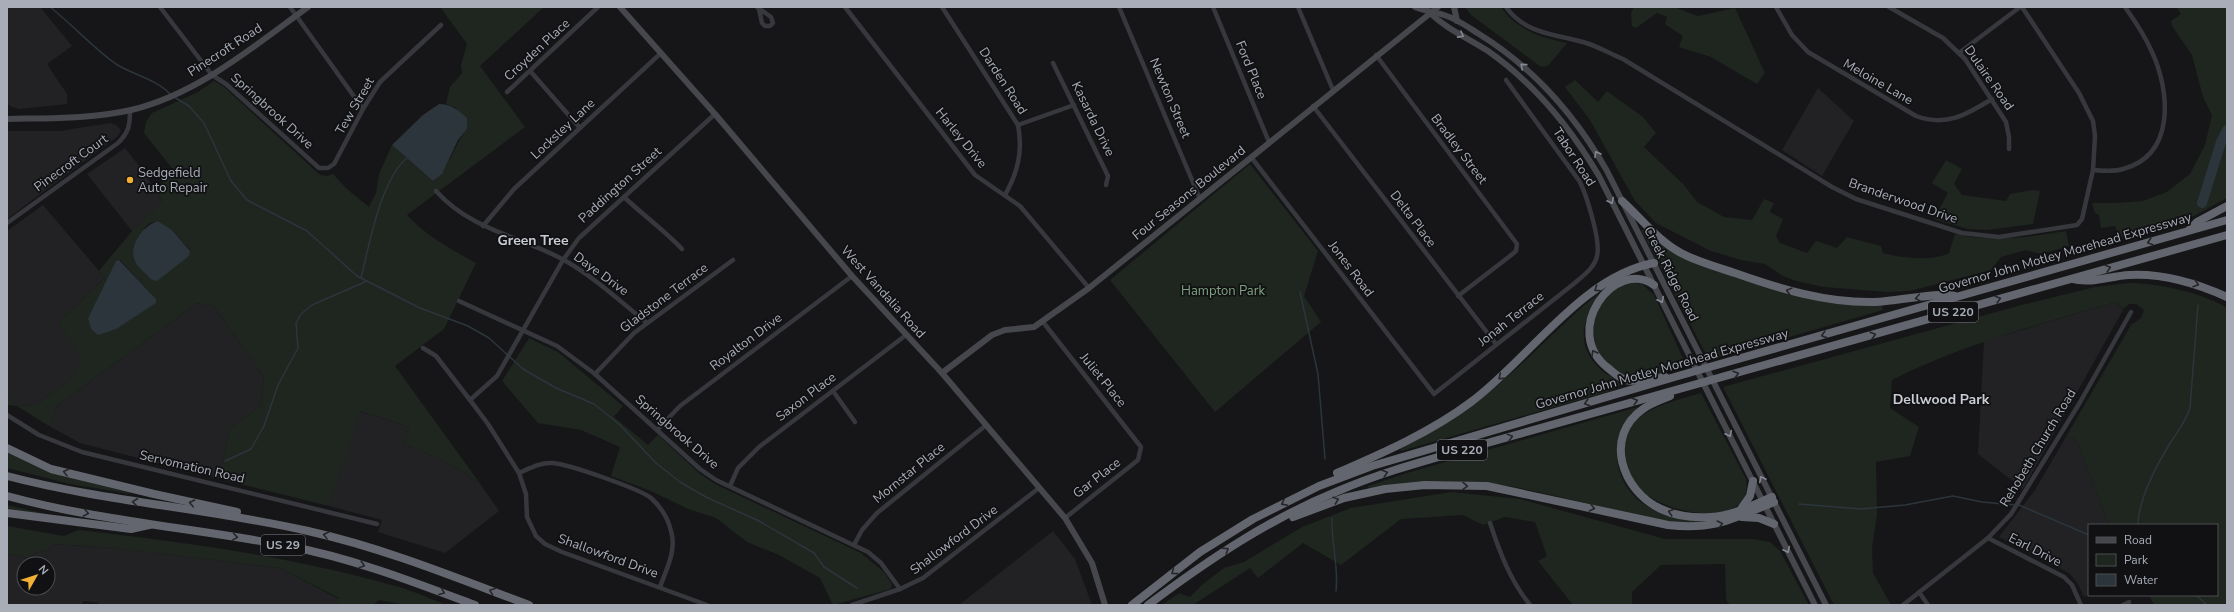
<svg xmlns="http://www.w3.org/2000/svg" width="2234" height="612" font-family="'Nunito Sans',sans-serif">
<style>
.built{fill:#222225;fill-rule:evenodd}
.green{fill:#1e261f;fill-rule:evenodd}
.water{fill:#2c353c}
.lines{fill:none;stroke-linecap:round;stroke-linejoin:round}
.stream{stroke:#2c353c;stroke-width:1.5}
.river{stroke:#2c353c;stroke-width:10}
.street{stroke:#37383d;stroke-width:4.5}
.secondary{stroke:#45474d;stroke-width:6}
.highway{stroke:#63666e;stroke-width:8}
.oneway{stroke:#858993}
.oneway2{stroke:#26262a}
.poi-dot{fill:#f2b134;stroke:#111113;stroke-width:1.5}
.labels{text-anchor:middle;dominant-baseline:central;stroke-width:3.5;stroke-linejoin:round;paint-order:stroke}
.shield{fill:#111113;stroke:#7b7e86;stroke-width:1}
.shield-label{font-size:12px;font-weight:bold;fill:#a8adb8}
.street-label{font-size:13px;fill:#a8adb8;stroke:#111113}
.poi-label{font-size:13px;fill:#a8adb8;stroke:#111113;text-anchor:start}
.park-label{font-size:13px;fill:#7fa381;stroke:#111113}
.neighbourhood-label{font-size:14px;font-weight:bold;fill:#c9ccd4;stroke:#111113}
</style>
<rect width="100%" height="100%" fill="#161618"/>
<g class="built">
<polygon points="7,7 40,7 72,46 47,64 67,94 67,104 19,109 10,106 7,103"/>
<polygon points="1818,88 1854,121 1822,176 1782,150"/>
<polygon points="110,123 116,125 121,130 118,136 7,219 7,131 60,131"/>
<polygon points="125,148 143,171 162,201 132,231 87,174"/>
<polygon points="43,205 105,278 58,323 83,359 67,383 35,405 17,406 7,393 7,231"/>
<polygon points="2116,302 2123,310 2023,489 1978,454 1984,341"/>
<polygon points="197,303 214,306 264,377 261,406 230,428 219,479 80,443 49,426 57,406"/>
<polygon points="359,411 409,427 404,444 445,461 479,482 499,511 445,553 378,532 382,520 329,506"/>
<polygon points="2067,435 2077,441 2109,525 2089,525 2089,594 2084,597 2078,584 2069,573 1999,537 2035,490"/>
<polygon points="1053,531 1075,559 1092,605 959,605"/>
<path d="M52,544l63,4 165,20 59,31 -2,6h-238v-2l-15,-2 -3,4h-74v-51l22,4 10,-7 9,-1zM24,564h24v24h-24z"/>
</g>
<g class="green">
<path d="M440,7h104l-64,59 45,61 -118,88c20,22 44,34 69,48l-32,66 -49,37 84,116 -34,-21 -41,-17 5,-17 -49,-16 -31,95 -110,-27 11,-51 31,-22 3,-29 -50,-71 -17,-3 -140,103 -8,20 -32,-20 -10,-1v-12l10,13 18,-1 32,-22 15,-24 -24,-36 47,-45 -6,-7 33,-40 30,-30 -7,-12 20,-17 -31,-39 2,-11 6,-9 46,-21 16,-11 9,5 97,89 7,1 6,-2 15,16 21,17 7,-14 3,-19 13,-29 41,36c16,-12 21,-36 34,-52l-11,-21 -10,-4 4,-17 12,-14 -1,-8 6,-21zM158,221l14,9 18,20 -46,-22 6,-5zM120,260l36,39 -68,19 28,-56z"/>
<path d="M1465,7h36c17,24 39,30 66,36l-19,23 -7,1 -70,-52z"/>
<polygon points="1634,7 1674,7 1698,16 1735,8 1765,73 1757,84 1711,57 1679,47 1683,36 1665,24 1667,17 1657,13 1636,28 1632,26 1631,13"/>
<polygon points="2176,7 2227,7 2227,198 2194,216 2120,238 2115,226 2101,228 2099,215 2095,213 2092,203 2116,203 2143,201 2167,192 2190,174 2205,145 2212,115 2203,97 2192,55 2172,26 2171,21 2181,14"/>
<path d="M1575,80l23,22 9,-11 36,26 13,16 -12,14 40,38 13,17 27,15 28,3 12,-21 10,4 -4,9 13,7 -7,17 4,7 27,10 9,-12 21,7 10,-11 34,9 2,7c19,5 49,9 66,0l6,-19c38,9 73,3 111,-3l3,15 -28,8 -15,-4 -25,7 -10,13 -81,21 -23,1 -63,-5 -28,-6 -13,-5 -18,-12 -24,-4 -30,-9 -55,-28 -21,-22 -45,-81 -25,-33z"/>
<polygon points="1946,160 1962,169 1954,184 1962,195 2006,201 2010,194 2033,190 2040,191 2033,224 1987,230 1968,229 1934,219 1948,193 1932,183"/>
<polygon points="1250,164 1318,251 1304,296 1321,322 1215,412 1110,280"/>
<polygon points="1644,229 1671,250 1783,292 1882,305 1883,310 1709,360 1641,230"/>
<path d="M1614,282c-26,25 -46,57 -13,88 6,6 19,8 23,14l-14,7 -209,60 -1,-3c27,-17 57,-32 83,-51 47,-36 83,-81 131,-115z"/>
<path d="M1634,283l8,1 12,11 32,70c-17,6 -41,16 -60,11 -48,-13 -40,-88 8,-93z"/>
<path d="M2129,283c29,0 74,10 98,25v297h-73l-5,-10h68v-70h-108l-32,-84 -10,-6 64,-110 10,-7 3,-8 -8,-6h-7l-6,5 -7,-7c-76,22 -153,42 -224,78l-2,28 29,19 -9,29 -34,6 1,53 -5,33 1,25 18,32h-57l-111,-218 295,-81 77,-19z"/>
<polygon points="529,338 558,352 623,406 614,417 648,445 658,435 699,473 715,484 861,553 884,572 892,584 891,589 833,605 820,578 779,555 747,542 716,518 688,509 651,491 611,476 620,447 581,430 538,423 502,381"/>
<path d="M1701,393l45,86c11,56 -103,36 -118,-6 -2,-4 -2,-10 -3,-15 -8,-46 43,-55 76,-65z"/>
<path d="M1638,407l1,2c-36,31 -26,84 18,102 15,6 39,7 55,9l-21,4 -37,-5 -133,-31 -30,-5 -48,-2 -74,8 -1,-3 39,-13z"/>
<path d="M7,452c39,20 81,30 124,41l-1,1 -60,-10 -63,-16z"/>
<polygon points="1451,492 1520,499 1665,539 1753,539 1770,542 1780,551 1809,605 1730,605 1726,600 1725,564 1661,565 1632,592 1632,605 1573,605 1538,561 1547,556 1535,522 1505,517 1483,525 1463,515 1401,519 1341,565 1303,543 1258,578 1250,568 1193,605 1162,605 1179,593 1190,597 1203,584 1224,568 1244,562 1302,527 1351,508"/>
<polygon points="7,505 50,515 7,510"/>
<path d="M7,526l57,10 14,-6c106,12 211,26 314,55 19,5 37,13 54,20h-41l-26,-5 -6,5h-36l2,-7 -59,-30 -165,-20 -63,-4 -4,6 -9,1 -10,7 -22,-4z"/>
</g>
<g class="water">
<path d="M439,104c13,0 20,7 28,14v11l-9,11 -16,34 -9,7 -41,-36 31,-30z"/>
<path d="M158,221l14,9 18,21 -1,5 -32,25c-6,0 -8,-4 -12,-8 -4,-4 -8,-7 -10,-12 -7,-16 9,-36 23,-40z"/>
<polygon points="119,260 156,299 156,303 116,329 98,335 91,329 88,318 116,261"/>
</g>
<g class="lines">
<g class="stream">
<path d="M50,7c23,18 42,40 66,57 17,11 40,15 54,30"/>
<polyline points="174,97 189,106 204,123 231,181 247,200 307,231 357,276 420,308 468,326 489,338 523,369 556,388 594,404 619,424 656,463 680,482 706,497 759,521 814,553 824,567 857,588"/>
<path d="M361,278c8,-32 20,-100 47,-121"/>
<polyline points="1300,292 1318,374 1325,459"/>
<polyline points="225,461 251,449 264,426 278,385 298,348 296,323 301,314 312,305 367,281"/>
<polyline points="1799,504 1861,509 1905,505 1953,496 1982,502 2015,505"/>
<polyline points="2019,505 2089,535"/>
<path d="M1332,518c-1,25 7,49 4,73"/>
<path d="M2138,525c0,-24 18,-59 31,-80 8,-13 16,-22 21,-37l8,-103"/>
<polyline points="2196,595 2207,605"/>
</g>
<polyline class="river" points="2202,203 2221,142 2227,130"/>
<g class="street">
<polyline points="160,7 212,75 226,84 319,168 328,168 334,164 363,109 380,82 441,25"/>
<polyline points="290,7 363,109"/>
<polyline points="757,7 771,17 773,23 770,26 765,26 762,23 759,9"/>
<polyline points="845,7 975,175 1020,206 1089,288"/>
<path d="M942,7l76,118c5,26 0,47 -13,70"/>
<polyline points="1119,7 1200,199"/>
<polyline points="1213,7 1269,142"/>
<polyline points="1298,7 1333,90"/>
<path d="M1506,7c20,28 51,27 80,36 13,4 25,11 37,16l209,128 24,12 106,34 37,4 78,-12 5,-6 11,-49 2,-34 -2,-15 -14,-28 -57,-86"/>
<path d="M1776,7l16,28 16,17 108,64c30,11 50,-1 76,-17"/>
<polyline points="1889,7 1943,38 1965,59 2006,122 2009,137 2009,149"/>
<polyline points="1959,53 2020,7"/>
<polyline points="1376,55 1517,244 1516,251 1510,256 1458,296"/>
<polyline points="1053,63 1108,176 1106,185"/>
<polyline points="531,72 580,128"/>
<polyline points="507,92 598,7"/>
<polyline points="1313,106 1496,344"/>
<polyline points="1018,125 1074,105"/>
<path d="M1251,157l183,237 142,-112c8,-7 19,-15 21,-26 4,-15 -10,-59 -17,-74l-74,-102"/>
<path d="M2093,170c10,1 21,2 30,-1 53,-14 47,-78 29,-117 -7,-16 -17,-31 -27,-45"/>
<path d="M436,191c36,40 84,45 128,69 30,17 56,41 83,63"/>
<path d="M624,197c19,18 40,33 58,52"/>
<path d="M7,223l111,-80c11,-11 12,-18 12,-33"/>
<polyline points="483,226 514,189 661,53"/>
<polyline points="459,301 557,346 595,374 700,469 716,480 868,552 881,563 900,589"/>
<polyline points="1043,322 1141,447 1138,460 1065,518"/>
<polyline points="423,348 436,356 470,400 488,424 519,473 526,494 527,517 536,536 545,544 562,552 707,605"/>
<polyline points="595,374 634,333 733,260"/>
<polyline points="833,391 855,422"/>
<polyline points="470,400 497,376 563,260 579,238 715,114"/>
<polyline points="7,415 39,435 82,452 377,524"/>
<polyline points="658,429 680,406 852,276"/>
<path d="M519,473c11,-5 22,-11 34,-10 15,1 87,26 98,35 10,9 17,20 20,33 6,19 -5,39 -11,56"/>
<polyline points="730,486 738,468 759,447 906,335"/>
<path d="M1490,523c10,30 20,57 40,82"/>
<polyline points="1988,538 2064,577 2072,585 2081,605"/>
<polyline points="854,545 862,530 877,513 985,426"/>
<polyline points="1919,592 1928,605"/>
<polyline points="852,605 900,589 923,578 1039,488"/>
<polyline points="1903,605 1988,538 2011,514 2079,404 2131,312"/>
<polyline points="2123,605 2129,602"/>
</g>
<g class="secondary">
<polyline points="620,7 715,114 852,276 942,373 1065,518 1092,563 1105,605"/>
<path d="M1415,7c10,4 20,5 29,8 13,4 24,12 35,19 55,34 96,81 128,137l219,434"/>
<polyline points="1454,7 1457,21"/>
<path d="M1429,12c17,17 39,26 59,39 47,33 82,76 111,125l216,429"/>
<path d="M7,119c41,-1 84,0 124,-9 67,-16 123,-64 177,-103"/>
<polyline points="942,373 992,335 1005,330 1034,327 1089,288 1438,7"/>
</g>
<g class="highway">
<path d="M1622,201c19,17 36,40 59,52 17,9 36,14 54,20 45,16 91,30 139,29 21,0 65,-11 81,-6"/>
<polyline points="2189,230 2197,222 2227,206"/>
<path d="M2072,279c19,5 38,-3 57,-4 35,-2 67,8 98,22"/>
<path d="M1654,285c-39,-28 -94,46 -46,83 5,4 11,10 18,12 12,3 26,-2 39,-3"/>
<path d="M1670,396c-9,4 -19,7 -27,13 -40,28 -21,82 18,100 15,7 34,9 50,8 21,-1 42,-12 61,-20"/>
<polyline points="7,448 51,469 154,494 237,512"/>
<path d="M1337,473c46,-20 94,-41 134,-71 57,-42 111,-126 183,-139"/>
<path d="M7,476c99,26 201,32 301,55 76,17 149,47 221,74"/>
<path d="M7,496c92,25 187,32 281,50 64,12 126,36 187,59"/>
<polyline points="1741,509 1750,496 1753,481"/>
<polyline points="7,513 131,529 149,525"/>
<path d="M1293,517l51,-19 41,-9 40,-4 62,1 181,39c47,5 64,-6 106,-23"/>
<polyline points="1742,517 1759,518 1774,524"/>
<polyline points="1132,605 1200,552 1253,519 1319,486 1372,466 1678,376 2227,220"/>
<path d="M1148,605c60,-45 121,-86 190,-114 46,-20 94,-32 142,-46l747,-210"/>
</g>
</g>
<defs><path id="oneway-chevron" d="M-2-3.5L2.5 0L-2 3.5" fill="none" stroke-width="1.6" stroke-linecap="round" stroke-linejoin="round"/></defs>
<g class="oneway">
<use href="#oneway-chevron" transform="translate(1461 35) rotate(29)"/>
<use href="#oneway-chevron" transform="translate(1523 66) rotate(-139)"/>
<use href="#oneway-chevron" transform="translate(1597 154) rotate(-120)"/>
<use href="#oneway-chevron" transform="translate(1611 201) rotate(63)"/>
<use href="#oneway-chevron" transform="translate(1661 300) rotate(63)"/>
<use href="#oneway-chevron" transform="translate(1729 434) rotate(63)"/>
<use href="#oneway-chevron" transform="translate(1762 479) rotate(-117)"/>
<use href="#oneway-chevron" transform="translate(1787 550) rotate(63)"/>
</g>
<g class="oneway2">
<use href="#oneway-chevron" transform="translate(2150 242) rotate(164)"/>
<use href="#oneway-chevron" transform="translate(2108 268) rotate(-16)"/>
<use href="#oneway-chevron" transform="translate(2196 284) rotate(18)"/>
<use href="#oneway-chevron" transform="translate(1597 289) rotate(146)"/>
<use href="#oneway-chevron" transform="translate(1789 291) rotate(-165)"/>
<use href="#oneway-chevron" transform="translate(1918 298) rotate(170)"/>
<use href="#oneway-chevron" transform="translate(1998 299) rotate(-16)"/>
<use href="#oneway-chevron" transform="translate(1824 335) rotate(164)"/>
<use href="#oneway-chevron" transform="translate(1873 335) rotate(-16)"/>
<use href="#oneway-chevron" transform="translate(1594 353) rotate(-119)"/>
<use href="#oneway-chevron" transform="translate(1736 374) rotate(-16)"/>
<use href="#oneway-chevron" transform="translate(1501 377) rotate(140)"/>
<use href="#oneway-chevron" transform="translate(1635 401) rotate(-16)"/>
<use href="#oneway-chevron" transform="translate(1587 403) rotate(164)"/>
<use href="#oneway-chevron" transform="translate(1510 437) rotate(-15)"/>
<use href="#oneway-chevron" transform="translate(66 472) rotate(-166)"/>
<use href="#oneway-chevron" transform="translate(1385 473) rotate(-17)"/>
<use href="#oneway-chevron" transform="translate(1465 486) rotate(1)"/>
<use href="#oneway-chevron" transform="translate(1336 500) rotate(-19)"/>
<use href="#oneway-chevron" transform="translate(135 502) rotate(-172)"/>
<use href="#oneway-chevron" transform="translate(192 503) rotate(-168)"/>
<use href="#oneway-chevron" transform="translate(1284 503) rotate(153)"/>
<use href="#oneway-chevron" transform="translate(1592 508) rotate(13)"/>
<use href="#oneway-chevron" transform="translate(1671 512) rotate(-162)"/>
<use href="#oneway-chevron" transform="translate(86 513) rotate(11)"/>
<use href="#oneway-chevron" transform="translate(1720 524) rotate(-14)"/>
<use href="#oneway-chevron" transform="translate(326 535) rotate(-166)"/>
<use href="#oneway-chevron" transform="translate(235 537) rotate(9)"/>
<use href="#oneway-chevron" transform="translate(1226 550) rotate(-32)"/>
<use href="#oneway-chevron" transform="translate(362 565) rotate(16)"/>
<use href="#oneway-chevron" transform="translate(1174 572) rotate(143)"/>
<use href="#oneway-chevron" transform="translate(492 591) rotate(-160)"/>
<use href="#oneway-chevron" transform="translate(442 592) rotate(21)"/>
</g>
<circle class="poi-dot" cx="130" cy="180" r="4"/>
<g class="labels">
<g class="shield">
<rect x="1928" y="302" width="50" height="20" rx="3"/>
<rect x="1437" y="440" width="50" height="20" rx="3"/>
<rect x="261" y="535" width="44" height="20" rx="3"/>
</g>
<g class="shield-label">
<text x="1953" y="312">US 220</text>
<text x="1462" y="450">US 220</text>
<text x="283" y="545">US 29</text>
</g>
<g class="street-label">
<text transform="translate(225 50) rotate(-33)">Pinecroft Road</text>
<text transform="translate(537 50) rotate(-43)">Croyden Place</text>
<text transform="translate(1251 70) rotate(68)">Ford Place</text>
<text transform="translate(1989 78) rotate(55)">Dulaire Road</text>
<text transform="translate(1003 81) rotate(57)">Darden Road</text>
<text transform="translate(1878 82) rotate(30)">Meloine Lane</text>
<text transform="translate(1170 98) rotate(67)">Newton Street</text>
<text transform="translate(355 106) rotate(-60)">Tew Street</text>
<text transform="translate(272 111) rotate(42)">Springbrook Drive</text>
<text transform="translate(1093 119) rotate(64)">Kasarda Drive</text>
<text transform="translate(563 129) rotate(-43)">Locksley Lane</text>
<text transform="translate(961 138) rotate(51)">Harley Drive</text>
<text transform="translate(1459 149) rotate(53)">Bradley Street</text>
<text transform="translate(1574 157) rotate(57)">Tabor Road</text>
<text transform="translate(71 163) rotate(-36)">Pinecroft Court</text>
<text transform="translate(620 185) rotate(-42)">Paddington Street</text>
<text transform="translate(1189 193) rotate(-39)">Four Seasons Boulevard</text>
<text transform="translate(1903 201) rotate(19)">Branderwood Drive</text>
<text transform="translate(1413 219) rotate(53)">Delta Place</text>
<text transform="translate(2065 253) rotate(-16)">Governor John Motley Morehead Expressway</text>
<text transform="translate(1351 269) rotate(53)">Jones Road</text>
<text transform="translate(601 274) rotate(36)">Daye Drive</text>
<text transform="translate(1671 274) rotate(63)">Creek Ridge Road</text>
<text transform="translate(883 292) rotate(48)">West Vandalia Road</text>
<text transform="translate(664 298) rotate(-37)">Gladstone Terrace</text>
<text transform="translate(1511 319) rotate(-38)">Jonah Terrace</text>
<text transform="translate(746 342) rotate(-37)">Royalton Drive</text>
<text transform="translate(1662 369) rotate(-16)">Governor John Motley Morehead Expressway</text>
<text transform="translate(1103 380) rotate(51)">Juliet Place</text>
<text transform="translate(806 397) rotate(-37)">Saxon Place</text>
<text transform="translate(677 432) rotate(41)">Springbrook Drive</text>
<text transform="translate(2038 448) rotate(-59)">Rehobeth Church Road</text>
<text transform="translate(192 467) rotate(13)">Servomation Road</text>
<text transform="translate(909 473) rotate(-39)">Mornstar Place</text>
<text transform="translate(1097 478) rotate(-38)">Gar Place</text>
<text transform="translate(954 540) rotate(-37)">Shallowford Drive</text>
<text transform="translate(2035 550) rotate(27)">Earl Drive</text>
<text transform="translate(608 556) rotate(20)">Shallowford Drive</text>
</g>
<g class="poi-label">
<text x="138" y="173">Sedgefield<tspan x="138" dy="15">Auto Repair</tspan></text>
</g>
<g class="park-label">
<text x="1223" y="291">Hampton Park</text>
</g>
<g class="neighbourhood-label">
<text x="533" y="240">Green Tree</text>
<text x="1941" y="399">Dellwood Park</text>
</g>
</g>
<rect width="2234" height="612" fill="none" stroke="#a8adb8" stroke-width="16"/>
<rect x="2088" y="524" width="130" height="72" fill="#111113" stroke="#4d4f55"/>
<rect x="2096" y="537" width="20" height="6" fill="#45474d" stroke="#4d4f55"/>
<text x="2124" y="544" font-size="12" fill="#a8adb8">Road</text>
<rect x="2096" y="554" width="20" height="12" fill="#1e261f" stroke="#4d4f55"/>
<text x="2124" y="564" font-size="12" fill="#a8adb8">Park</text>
<rect x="2096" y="574" width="20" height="12" fill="#2c353c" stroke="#4d4f55"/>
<text x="2124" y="584" font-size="12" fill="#a8adb8">Water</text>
<g transform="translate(36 576) rotate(51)"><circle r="19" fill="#111113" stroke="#4d4f55"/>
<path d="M0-3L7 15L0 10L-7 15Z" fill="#f2b134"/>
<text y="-6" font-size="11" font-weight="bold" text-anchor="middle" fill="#a8adb8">N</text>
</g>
</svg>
